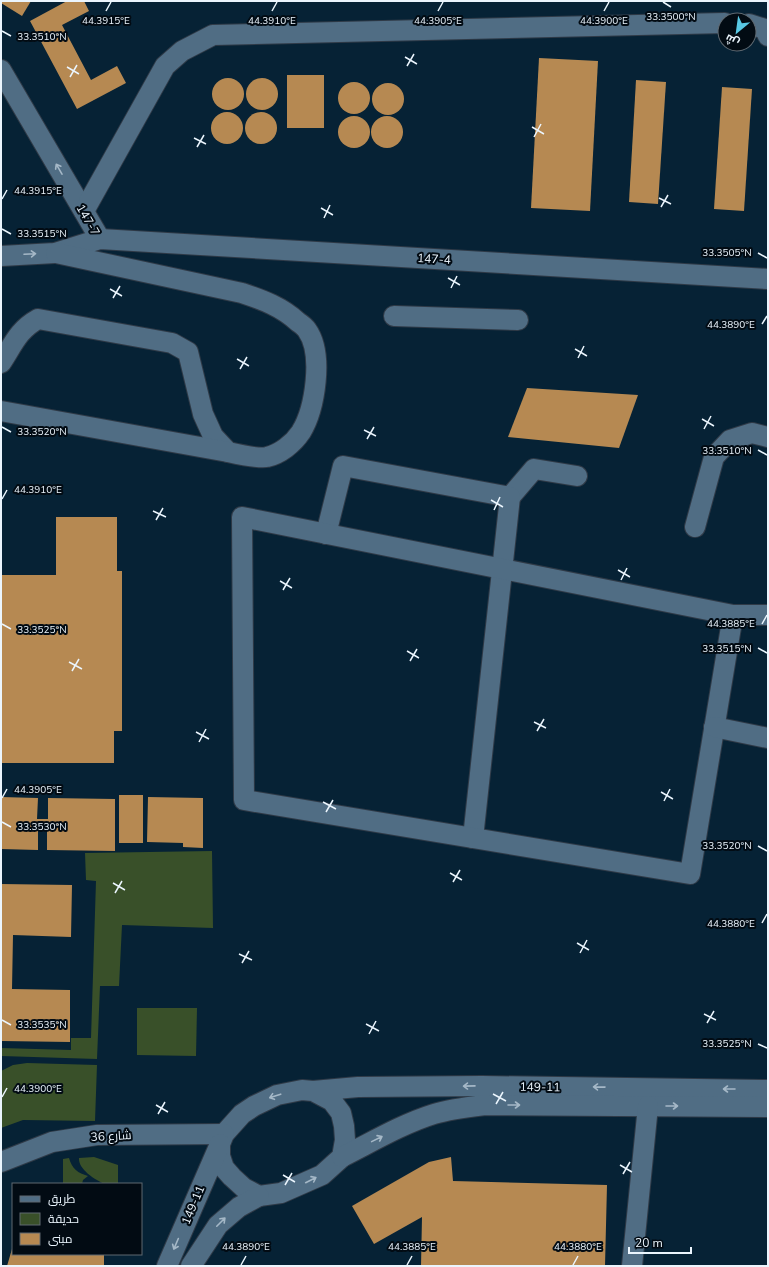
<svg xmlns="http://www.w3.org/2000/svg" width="769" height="1267" font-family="'Nunito Sans',Cairo,sans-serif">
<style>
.green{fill:#395029}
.building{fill:#b68952}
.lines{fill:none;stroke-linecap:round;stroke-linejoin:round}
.minor-casing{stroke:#2f3a47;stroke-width:22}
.minor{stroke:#506d84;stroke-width:20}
.oneway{stroke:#a5b8c7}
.ticks{fill:none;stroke:#ebf5fd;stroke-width:1.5}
.labels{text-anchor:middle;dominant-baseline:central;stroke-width:4;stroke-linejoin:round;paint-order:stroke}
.street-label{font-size:12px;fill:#ebf5fd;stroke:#020b13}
.ticks-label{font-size:10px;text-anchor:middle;fill:#ebf5fd;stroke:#020b13;stroke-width:4;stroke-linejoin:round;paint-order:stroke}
</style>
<rect width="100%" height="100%" fill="#062235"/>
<g class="green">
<polygon points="212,851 213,928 122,925 119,986 100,986 97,1059 1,1056 1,1048 71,1050 71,1038 91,1038 96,881 86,880 85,853"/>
<polygon points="137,1008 197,1008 196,1056 137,1055"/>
<polygon points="27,1063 97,1065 95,1121 23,1120 1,1128 1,1071 13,1065"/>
<path d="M94,1157l24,8v19c-4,0 -10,1 -13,0 -10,-4 -27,-15 -26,-26z"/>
<path d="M69,1158c3,11 9,15 19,18l-5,4 -1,4h-19v-25z"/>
</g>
<g class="building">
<polygon points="1,1 31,1 22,16 1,3"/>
<polygon points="67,1 84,1 89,11 62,25 91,80 117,66 126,83 77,109 30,21"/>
<polygon points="539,58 598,61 590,211 531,208"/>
<rect x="287" y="75" width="37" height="53"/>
<circle cx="262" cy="94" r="16"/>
<circle cx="228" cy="94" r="16"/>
<polygon points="636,80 666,82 658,204 629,202"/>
<circle cx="354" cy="98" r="16"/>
<circle cx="388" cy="99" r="16"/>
<polygon points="722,87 752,89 744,211 714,209"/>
<circle cx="227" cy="128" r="16"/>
<circle cx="261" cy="128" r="16"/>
<circle cx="387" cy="132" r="16"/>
<circle cx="354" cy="132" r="16"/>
<polygon points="527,388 638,395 619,448 508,437"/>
<polygon points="56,517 117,517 117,571 122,571 122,731 114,731 114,763 1,763 1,575 56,575"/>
<rect x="119" y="795" width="24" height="48"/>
<polygon points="1,797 38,798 37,819 48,819 48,798 115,799 115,851 47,850 47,827 38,827 38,850 1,849"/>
<polygon points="148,797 203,798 203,848 183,847 183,843 147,842"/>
<polygon points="1,884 72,885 71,937 13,935 12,989 70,990 70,1042 1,1041"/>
<polygon points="451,1157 453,1181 607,1185 605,1266 421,1266 422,1217 374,1244 352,1206 429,1162"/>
<polygon points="12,1249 13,1249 13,1254 104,1255 104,1266 7,1266"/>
</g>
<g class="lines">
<g class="minor-casing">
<g id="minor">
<polyline points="749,24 765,29 768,36"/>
<polyline points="1,70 100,239"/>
<polyline points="84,211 165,66 182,51 213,35 725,23"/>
<polyline points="1,256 55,253 100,239 768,279"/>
<polyline points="394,316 518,320"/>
<path d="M1,363c12,-18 17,-33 37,-44l134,24 16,9 15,62 10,22 15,16"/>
<path d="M1,411l227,41c9,2 32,7 39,5 13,-3 26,-13 34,-25 14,-23 23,-78 6,-102 -2,-3 -6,-6 -9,-8 -16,-15 -35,-22 -56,-29l-186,-40"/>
<polyline points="510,497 534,469 577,476"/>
<polyline points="695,527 714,457 730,440 752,433 768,437"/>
<polyline points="326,534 343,466 510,497 473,838"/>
<polyline points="733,615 690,874 244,800 242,517 733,615 768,615"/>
<polyline points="714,727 768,738"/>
<polyline points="313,1091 332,1101 341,1113 344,1126 345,1140 342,1157 322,1175 281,1193 259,1196 244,1188 232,1177 224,1168 220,1156 220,1144 224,1134 242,1114 254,1106 277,1095 302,1090 313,1091 358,1087 482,1086 768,1090"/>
<path d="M342,1157c30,-15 60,-33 92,-43 16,-5 34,-7 51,-9l283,2"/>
<polyline points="1,1162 52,1142 97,1135 224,1134"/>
<polyline points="167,1266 220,1144"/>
<polyline points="191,1266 218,1225 239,1207 259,1196"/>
<polyline points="632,1266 648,1106"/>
</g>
</g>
<use href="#minor" class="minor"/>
</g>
<defs><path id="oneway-shaft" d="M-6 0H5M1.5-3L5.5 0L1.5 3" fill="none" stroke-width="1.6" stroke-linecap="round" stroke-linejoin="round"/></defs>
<g class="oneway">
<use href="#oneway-shaft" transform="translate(59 169) rotate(-120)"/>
<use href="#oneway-shaft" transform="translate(30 254) rotate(-3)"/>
<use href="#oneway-shaft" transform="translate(469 1086) rotate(179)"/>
<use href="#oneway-shaft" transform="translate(599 1087) rotate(-179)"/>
<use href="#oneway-shaft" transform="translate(729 1089) rotate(-180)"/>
<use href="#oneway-shaft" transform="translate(275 1096) rotate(162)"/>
<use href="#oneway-shaft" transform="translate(514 1105)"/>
<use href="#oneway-shaft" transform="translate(672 1106)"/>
<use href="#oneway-shaft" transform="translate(377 1139) rotate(-26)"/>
<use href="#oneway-shaft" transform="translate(311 1180) rotate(-27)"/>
<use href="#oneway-shaft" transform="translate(221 1222) rotate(-45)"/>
<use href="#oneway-shaft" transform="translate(176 1244) rotate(113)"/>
</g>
<path class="ticks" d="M663,2l8,5M106,11l5,-9M272,11l5,-9M438,11l5,-9M604,11l5,-9M2,31l9,5M405,57l12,7M407,66l7,-12M67,67l12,7M70,77l7,-12M532,127l12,7M534,137l7,-13M194,138l12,6M197,147l7,-12M659,198l12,6M2,199l5,-9M661,207l7,-12M321,208l12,7M324,218l6,-13M2,229l9,5M758,253l9,5M448,278l12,7M451,288l6,-12M110,289l12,7M113,298l7,-12M762,324l5,-8M575,349l12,7M578,358l6,-12M237,359l12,7M240,369l7,-12M702,419l12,7M2,427l9,5M704,429l7,-13M364,430l12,6M367,439l7,-12M758,450l9,5M2,499l5,-9M491,500l12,7M494,510l6,-13M153,511l13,6M156,520l7,-12M618,570l12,7M621,580l6,-12M280,581l12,7M283,590l7,-12M2,624l9,5M762,624l5,-9M758,648l9,5M407,651l12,7M410,661l7,-12M69,662l13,7M72,671l7,-12M534,722l12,6M537,731l7,-12M196,732l13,7M199,742l7,-13M661,792l12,7M2,798l5,-9M664,801l6,-12M323,802l13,7M326,812l7,-12M2,822l9,5M758,846l9,5M450,873l12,7M453,882l7,-12M113,883l12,7M115,893l7,-12M762,923l5,-9M577,943l12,7M580,953l7,-13M239,954l13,6M242,963l7,-12M704,1014l12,6M2,1020l9,5M707,1023l7,-12M366,1024l13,7M369,1034l7,-13M758,1044l9,4M493,1094l13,7M2,1097l5,-9M496,1104l7,-12M156,1105l12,7M158,1114l7,-12M620,1165l12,7M623,1174l7,-12M283,1175l12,7M285,1185l7,-12M241,1265l5,-9M407,1265l5,-9M573,1265l5,-9"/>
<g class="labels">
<g class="street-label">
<text transform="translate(88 220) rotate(60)">147-7</text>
<text transform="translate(434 259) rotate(3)">147-4</text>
<text transform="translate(540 1087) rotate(1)">149-11</text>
<text transform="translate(111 1136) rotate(-3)">شارع 36</text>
<text transform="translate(193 1205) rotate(-67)">149-11</text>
</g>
</g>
<g class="ticks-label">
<text x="671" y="20">33.3500°N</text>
<text x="106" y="24">44.3915°E</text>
<text x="272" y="24">44.3910°E</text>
<text x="438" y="24">44.3905°E</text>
<text x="604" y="24">44.3900°E</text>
<text x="42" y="40">33.3510°N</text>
<text x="38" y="194">44.3915°E</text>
<text x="42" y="237">33.3515°N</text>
<text x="727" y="256">33.3505°N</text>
<text x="731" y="328">44.3890°E</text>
<text x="42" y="435">33.3520°N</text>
<text x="727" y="454">33.3510°N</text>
<text x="38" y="493">44.3910°E</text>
<text x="731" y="627">44.3885°E</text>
<text x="42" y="633">33.3525°N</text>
<text x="727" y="652">33.3515°N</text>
<text x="38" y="793">44.3905°E</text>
<text x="42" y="830">33.3530°N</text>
<text x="727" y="849">33.3520°N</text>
<text x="731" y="927">44.3880°E</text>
<text x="42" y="1028">33.3535°N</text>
<text x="727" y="1047">33.3525°N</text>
<text x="38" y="1092">44.3900°E</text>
<text x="246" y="1250">44.3890°E</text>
<text x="412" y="1250">44.3885°E</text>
<text x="578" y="1250">44.3880°E</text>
</g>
<rect width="769" height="1267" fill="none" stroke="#ebf5fd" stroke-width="4"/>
<rect x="12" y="1183" width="130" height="72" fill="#020b13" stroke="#5f6971"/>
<rect x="20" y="1196" width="20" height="6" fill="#506d84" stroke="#5f6971"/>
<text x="48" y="1203" font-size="12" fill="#ebf5fd">طريق</text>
<rect x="20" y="1213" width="20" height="12" fill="#395029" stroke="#5f6971"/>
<text x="48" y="1223" font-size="12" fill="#ebf5fd">حديقة</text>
<rect x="20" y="1233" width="20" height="12" fill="#b68952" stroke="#5f6971"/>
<text x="48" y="1243" font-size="12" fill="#ebf5fd">مبنى</text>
<g transform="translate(737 32) rotate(209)"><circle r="19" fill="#020b13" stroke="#5f6971"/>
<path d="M0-3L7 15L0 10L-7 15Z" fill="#58c8e4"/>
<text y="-6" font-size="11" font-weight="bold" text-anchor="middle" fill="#ebf5fd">ش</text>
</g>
<path d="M629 1247v6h62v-6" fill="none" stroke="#ebf5fd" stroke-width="2"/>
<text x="635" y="1247" font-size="12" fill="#ebf5fd" stroke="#020b13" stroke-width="3" paint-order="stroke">20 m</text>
</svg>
